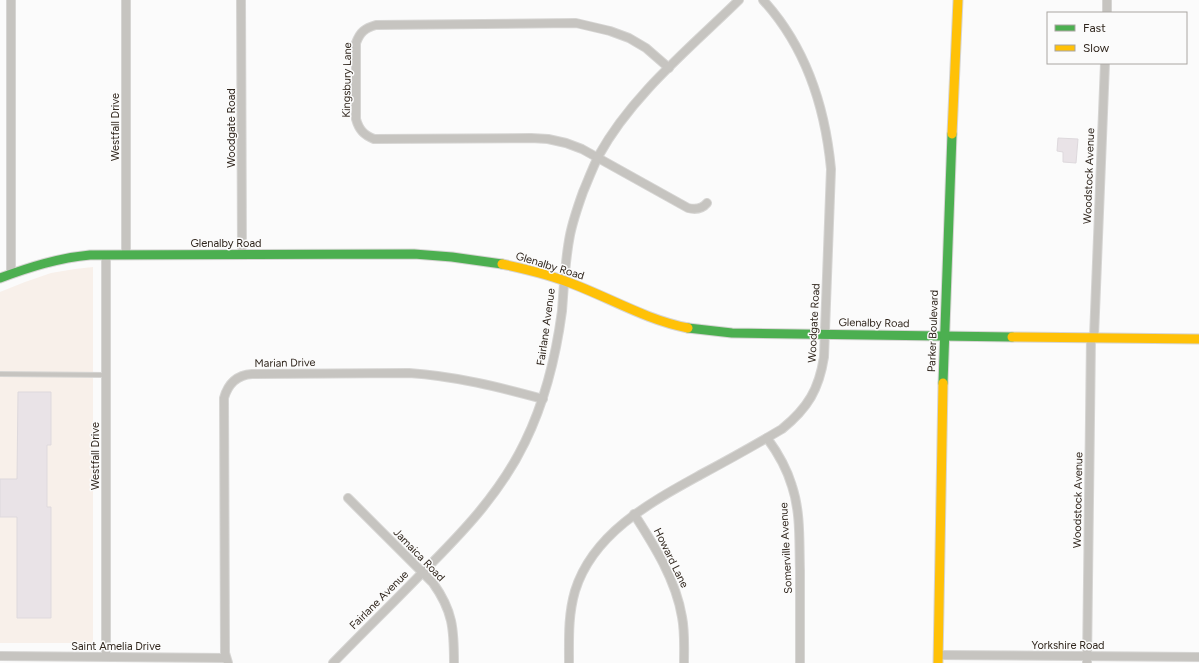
<svg xmlns="http://www.w3.org/2000/svg" width="1199" height="663" font-family="Figtree,sans-serif">
<style>
.built{fill:#f8f0ea}
.building{fill:#e9e3e7;stroke:#ded9dd}
.lines{fill:none;stroke-linecap:round;stroke-linejoin:round}
.lane-casing{stroke:#d6d5d3;stroke-width:6}
.street-casing{stroke:#d6d5d3;stroke-width:10}
.fast-casing{stroke:#d6d5d3;stroke-width:11}
.slow-casing{stroke:#d6d5d3;stroke-width:11}
.lane{stroke:#c6c4c0;stroke-width:4}
.street{stroke:#c6c4c0;stroke-width:8}
.fast{stroke:#4caf50;stroke-width:9}
.slow{stroke:#ffc107;stroke-width:9}
.labels{text-anchor:middle;dominant-baseline:central;stroke-width:3;stroke-linejoin:round;paint-order:stroke}
.street-label{font-size:11px;fill:#30261d;stroke:#fbfbfb}
</style>
<rect width="100%" height="100%" fill="#fbfbfb"/>
<polygon class="built" points="93,267 93,643 0,643 0,292 25,282 51,273 75,269"/>
<g class="building">
<polygon points="1058,138 1078,139 1076,163 1063,162 1063,152 1057,151"/>
<polygon points="18,392 51,392 51,445 47,445 47,507 51,507 51,618 17,618 17,517 0,517 0,479 17,479"/>
</g>
<g class="lines">
<g class="lane-casing">
<polyline id="lane" points="0,374 106,375"/>
</g>
<g class="street-casing">
<g id="street">
<polyline points="11,0 11,274"/>
<polyline points="241,0 242,255"/>
<polyline points="1107,13 1107,0"/>
<path d="M669,68l-23,-20 -17,-10 -19,-7 -34,-8 -200,2c-11,3 -16,7 -20,18v76c3,11 8,16 18,20l157,-1 17,1 18,4 16,6 106,59c8,2 14,1 19,-5"/>
<polyline points="126,254 126,0"/>
<polyline points="106,255 106,656"/>
<polyline points="1094,337 1105,63"/>
<path d="M767,438c11,15 20,31 25,48 9,27 7,57 8,85 0,31 0,61 0,92"/>
<path d="M348,498l85,85c20,28 21,46 21,80"/>
<path d="M634,514c20,31 42,66 48,103 3,15 2,31 2,46"/>
<polyline points="938,655 1199,657"/>
<polyline points="0,656 226,658"/>
<path d="M228,663l-3,-10 -1,-255c4,-14 13,-23 28,-24l157,-1c46,3 90,14 134,26"/>
<path d="M333,663c29,-30 59,-59 88,-89 40,-40 79,-80 104,-132 20,-41 31,-86 37,-131 2,-26 3,-51 8,-76 3,-15 8,-29 13,-43 5,-12 10,-25 16,-37 33,-60 91,-107 140,-155"/>
<path d="M569,663c0,-25 -1,-48 6,-72 18,-58 76,-89 125,-116 28,-15 55,-30 82,-46 26,-21 37,-40 42,-72l7,-188c-6,-63 -25,-122 -68,-169"/>
<polyline points="1087,663 1091,337"/>
</g>
</g>
<g class="fast-casing">
<g id="fast">
<path d="M0,278c30,-11 58,-20 90,-23l324,-1 38,3 50,7"/>
<polyline points="688,328 732,333 1012,337"/>
<polyline points="943,383 952,134"/>
</g>
</g>
<g class="slow-casing">
<g id="slow">
<polyline points="952,134 958,0"/>
<path d="M502,264c24,5 49,11 71,20 39,15 74,36 115,44"/>
<polyline points="1012,337 1199,339"/>
<polyline points="938,663 943,383"/>
</g>
</g>
<use href="#lane" class="lane"/>
<use href="#street" class="street"/>
<use href="#fast" class="fast"/>
<use href="#slow" class="slow"/>
</g>
<g class="labels">
<g class="street-label">
<text transform="translate(347 80) rotate(-89)">Kingsbury Lane</text>
<text transform="translate(115 127) rotate(-90)">Westfall Drive</text>
<text transform="translate(231 128) rotate(-90)">Woodgate Road</text>
<text transform="translate(1089 176) rotate(-88)">Woodstock Avenue</text>
<text x="226" y="243">Glenalby Road</text>
<text transform="translate(550 266) rotate(17)">Glenalby Road</text>
<text transform="translate(814 323) rotate(-87)">Woodgate Road</text>
<text transform="translate(874 323) rotate(1)">Glenalby Road</text>
<text transform="translate(546 327) rotate(-82)">Fairlane Avenue</text>
<text transform="translate(933 331) rotate(-88)">Parker Boulevard</text>
<text transform="translate(285 363) rotate(-1)">Marian Drive</text>
<text transform="translate(95 456) rotate(-90)">Westfall Drive</text>
<text transform="translate(1078 500) rotate(-89)">Woodstock Avenue</text>
<text transform="translate(786 548) rotate(-93)">Somerville Avenue</text>
<text transform="translate(419 555) rotate(46)">Jamaica Road</text>
<text transform="translate(671 558) rotate(64)">Howard Lane</text>
<text transform="translate(379 600) rotate(-45)">Fairlane Avenue</text>
<text x="1068" y="645">Yorkshire Road</text>
<text x="116" y="646">Saint Amelia Drive</text>
</g>
</g>
<rect x="1047" y="12" width="140" height="52" fill="#fbfbfb" stroke="#aaa6a2"/>
<rect x="1055" y="25" width="20" height="6" fill="#4caf50" stroke="#aaa6a2"/>
<text x="1083" y="32" font-size="12" fill="#30261d">Fast</text>
<rect x="1055" y="45" width="20" height="6" fill="#ffc107" stroke="#aaa6a2"/>
<text x="1083" y="52" font-size="12" fill="#30261d">Slow</text>
</svg>
